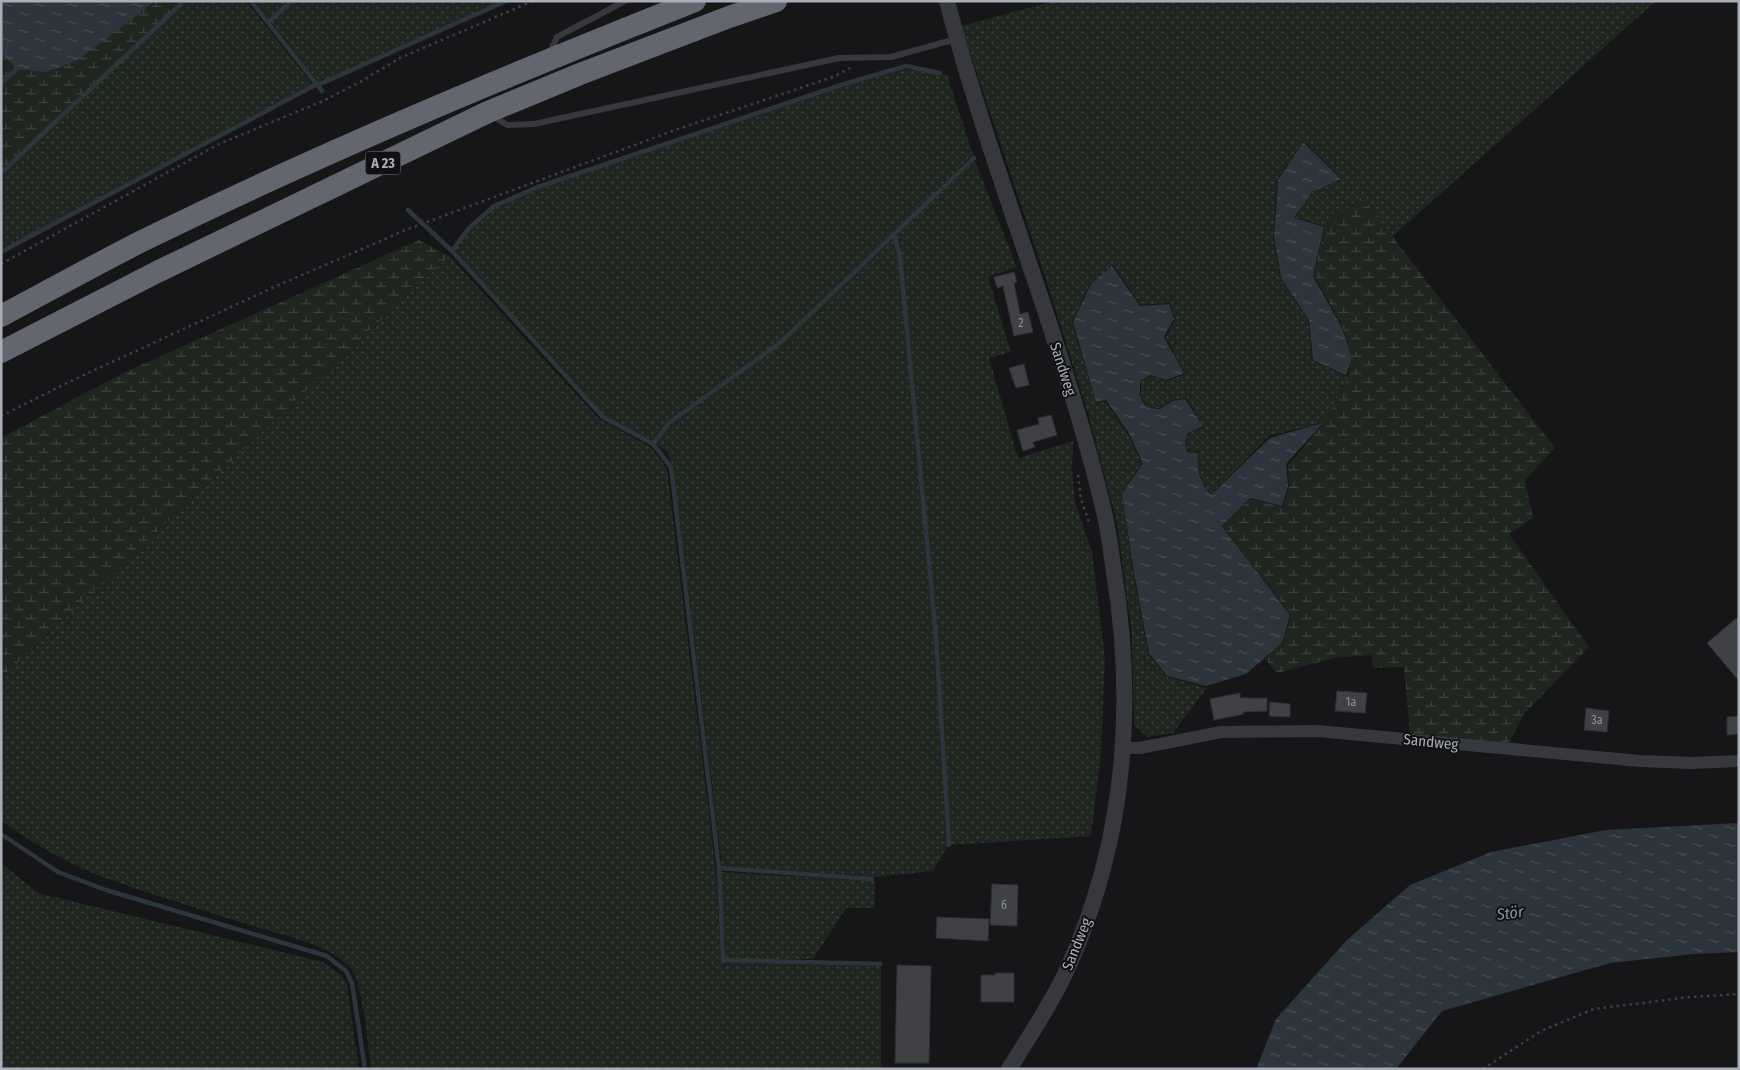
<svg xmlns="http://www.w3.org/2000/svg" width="1740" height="1070" font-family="'Fira Sans Condensed',sans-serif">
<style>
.grass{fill:url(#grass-dots)}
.wetland{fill:url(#wetland-marsh)}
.water{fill:url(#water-ripples)}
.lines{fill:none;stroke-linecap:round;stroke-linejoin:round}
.stream{stroke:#2c353c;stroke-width:4.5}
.building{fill:#404145;stroke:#303034}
.path{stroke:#3d3f44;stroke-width:2.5;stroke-dasharray:2.5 4;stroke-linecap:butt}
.service{stroke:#37383d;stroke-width:6}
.minor{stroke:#37383d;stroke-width:12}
.tertiary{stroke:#37383d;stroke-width:16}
.motorway{stroke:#63666e;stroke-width:22}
.labels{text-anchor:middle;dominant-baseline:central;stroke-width:4;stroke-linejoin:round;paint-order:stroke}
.number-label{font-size:12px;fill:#8e929b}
.shield{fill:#111113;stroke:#7b7e86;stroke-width:1}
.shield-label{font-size:14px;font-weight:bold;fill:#a8adb8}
.street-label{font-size:15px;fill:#a8adb8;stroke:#111113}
.water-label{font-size:16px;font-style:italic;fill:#7f9bb3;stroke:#111113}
</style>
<defs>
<pattern id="grass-dots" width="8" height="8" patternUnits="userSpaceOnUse" patternTransform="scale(1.25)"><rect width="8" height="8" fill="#1e261f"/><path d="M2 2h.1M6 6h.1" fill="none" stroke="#3c433d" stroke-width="1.8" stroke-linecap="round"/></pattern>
<pattern id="wetland-marsh" width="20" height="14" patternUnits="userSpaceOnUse" patternTransform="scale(1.25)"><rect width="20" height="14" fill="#1e261f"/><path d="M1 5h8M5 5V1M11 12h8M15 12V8" fill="none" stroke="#3c433d"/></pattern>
<pattern id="water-ripples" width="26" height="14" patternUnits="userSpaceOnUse" patternTransform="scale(1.25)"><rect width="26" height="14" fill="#2c353c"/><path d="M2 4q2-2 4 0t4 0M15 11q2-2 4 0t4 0" fill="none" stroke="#485056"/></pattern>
</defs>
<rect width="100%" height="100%" fill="#161618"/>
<g class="grass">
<polygon points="185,1 246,1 312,84 1,252 1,175"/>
<polygon points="254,1 288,1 269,19"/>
<polygon points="293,1 503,1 319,83 271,22"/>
<path d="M1054,1h602l-264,236 -30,-40 -37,29 -30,-8 17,-26 30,-13 -39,-38 -26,39 -4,56 7,42 28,42 4,40 36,17 -23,45 -56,14 -58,58c-12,-13 -14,-25 -12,-42l-11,-1 -2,-9 3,-9 15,-6 -18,-29 -13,2 -14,8 -12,-1 -6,-11v-15l11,-5 15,5 18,-7 -19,-37 9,-17 -5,-17 -29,2 -28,-40 -23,19 -18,38 24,81 9,-1 24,34 13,28 -20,28 11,81 15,80 18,24 41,11 -34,45 -26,4 -13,-12 -2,-90 -15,-112 -29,-110 -40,-127 -87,-260z"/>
<polygon points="906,69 947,75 973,155 781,340 668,422 653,441 604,416 454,250 469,230 494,208 539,189 844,86"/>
<polygon points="975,161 1017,267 988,277 1011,352 989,358 1018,458 1073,441 1072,469 1075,502 1092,552 1105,658 1101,753 1091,836 951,845 937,637 901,257 895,235"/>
<polygon points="894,238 899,258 934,637 947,847 933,871 876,877 722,866 673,467 667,452 656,443 670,424 782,343"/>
<path d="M449,256l149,162 54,30 15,21 49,403 5,90 160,4v103h-510c-3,-22 -8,-89 -22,-103 -20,-20 -62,-30 -90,-38 -49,-16 -99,-31 -148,-48 -40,-14 -75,-35 -110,-59v-143z"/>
<polygon points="1,863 38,893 323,962 341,975 347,984 359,1069 1,1069"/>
<polygon points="721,872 875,881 875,908 846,908 813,959 725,959"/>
</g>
<g class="wetland">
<polygon points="156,1 182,1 1,172 1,53 17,69 152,6"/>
<polygon points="1362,197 1555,448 1525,480 1533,518 1509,534 1589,647 1524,714 1509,743 1410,734 1404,667 1373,668 1372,655 1334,658 1277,673 1265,659 1283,643 1291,615 1223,526 1250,499 1283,507 1289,487 1288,465 1325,422 1348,377 1352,357 1343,328 1314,275 1325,226"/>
<polygon points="419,240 449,256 1,678 1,438 121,374"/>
</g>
<g class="water">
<polygon points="1,1 156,1 76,61 46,72 17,69 1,53"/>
<polygon points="1303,142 1341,179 1312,192 1294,218 1324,227 1313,276 1342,328 1352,358 1346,375 1313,360 1309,320 1281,278 1274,237 1278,180"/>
<path d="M1112,266l28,40 29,-2 5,15 -10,18 20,36 -18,7 -15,-5 -11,6v15l6,11 13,2 14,-8 12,-2 18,27 -15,7 -3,9 2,10 11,1c-1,17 1,29 13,42l59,-57 53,-15 -37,41 2,22 -6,20 -32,-8 -28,28 68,89 -8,28 -36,31 -40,12 -39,-10 -18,-23 -15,-80 -12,-80 21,-29 -13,-29 -24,-35 -10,2 -23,-80 18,-38z"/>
<polygon points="1739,823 1739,952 1693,954 1610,963 1442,1011 1396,1069 1256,1069 1276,1019 1347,940 1410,885 1491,852 1606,830"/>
</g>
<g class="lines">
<g class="stream">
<polyline points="251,1 322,91"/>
<polyline points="269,22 291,1"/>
<polyline points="1,83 17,69"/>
<polyline points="318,85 506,1"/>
<polyline points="1,173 184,1"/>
<polyline points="408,210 452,251 603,417 653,444 671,467 719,868 872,879"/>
<polyline points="894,234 900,257 936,637 949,845"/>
<polyline points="452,251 468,229 494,206 538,187 844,84 906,66 940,73"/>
<polyline points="1,252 317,84"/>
<polyline points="653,444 669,423 781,342 974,158"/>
<polyline points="1,834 58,872 106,890 327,956 346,971 352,983 365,1069"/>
<polyline points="719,868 723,960 880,964"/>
</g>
</g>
<g class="building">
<polygon points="1014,272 1017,282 1014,283 1020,314 1028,312 1033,332 1014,336 1003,286 997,288 994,277"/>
<polygon points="1024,364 1029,385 1016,388 1009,368"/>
<polygon points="1051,415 1057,435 1033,442 1035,447 1023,451 1017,430 1039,424 1038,418"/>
<polygon points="1739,616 1739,681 1707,643"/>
<polygon points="1337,691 1367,693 1365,713 1335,711"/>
<polygon points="1240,693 1240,698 1267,698 1267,711 1243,712 1244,714 1214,720 1210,699"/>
<polygon points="1270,702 1290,704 1290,717 1269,716"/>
<polygon points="1586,708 1609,711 1607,732 1584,730"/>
<polygon points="1739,716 1739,734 1727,735 1727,717"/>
<polygon points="992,884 1018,885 1017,926 990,925"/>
<polygon points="937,917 989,919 988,941 936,938"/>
<polygon points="897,965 931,966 929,1063 895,1063"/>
<polygon points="995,973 1014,973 1014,1002 981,1002 981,975 995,975"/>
</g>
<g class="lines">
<g class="path">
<polyline points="1,264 219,144 323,101 360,82 400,58 533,1"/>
<polyline points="1,416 71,381 272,288 408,229 675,130 833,77 850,68"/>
<polyline points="1078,475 1081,499 1090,525"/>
<polyline points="1483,1069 1541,1031 1594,1009 1690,997 1739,994"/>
</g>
<g class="service">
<polyline points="550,53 557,37 625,1"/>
<polyline points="493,116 507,125 534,124 839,58 891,57 956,39"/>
</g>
<polyline class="minor" points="1124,748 1140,748 1221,732 1318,731 1640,761 1691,763 1739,761"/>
<path class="tertiary" d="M947,1c45,174 117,340 158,515 4,18 6,37 9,56 22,138 11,272 -48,400 -16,34 -37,65 -57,97"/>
<g class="motorway">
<path d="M1,316c47,-25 92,-50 139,-74 181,-89 368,-167 555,-241"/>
<polyline points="1,352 157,272 488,112 580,74 729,17 776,1"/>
</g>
</g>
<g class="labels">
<g class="number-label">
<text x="1021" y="323">2</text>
<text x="1351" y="702">1a</text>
<text x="1597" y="720">3a</text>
<text x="1004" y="905">6</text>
</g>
<rect class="shield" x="365.5" y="151.5" width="35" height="23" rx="4"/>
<g class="shield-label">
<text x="383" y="163">A 23</text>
</g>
<g class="street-label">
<text transform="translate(1063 369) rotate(72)">Sandweg</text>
<text transform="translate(1431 742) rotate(6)">Sandweg</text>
<text transform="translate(1077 944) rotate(-68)">Sandweg</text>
</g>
<g class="water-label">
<text transform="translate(1510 913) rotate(-7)">Stör</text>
</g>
</g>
<rect width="1740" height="1070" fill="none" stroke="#a8adb8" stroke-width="5"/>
</svg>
